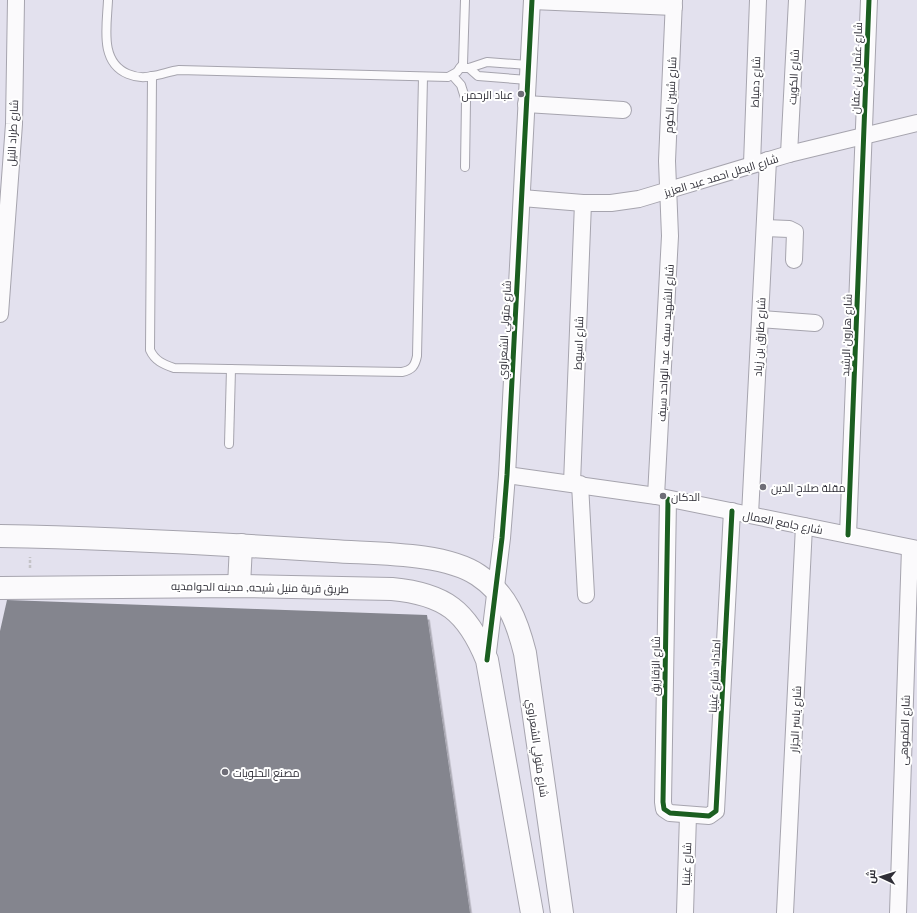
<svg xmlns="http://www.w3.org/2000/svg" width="917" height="913" font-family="'Playfair Display',Cairo,serif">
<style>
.building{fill:#84858e;filter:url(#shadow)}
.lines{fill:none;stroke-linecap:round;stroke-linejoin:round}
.service-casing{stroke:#a6a4ae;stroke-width:10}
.minor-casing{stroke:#a6a4ae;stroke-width:18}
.secondary-casing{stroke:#a6a4ae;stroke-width:24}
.path{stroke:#c4c3c7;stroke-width:2.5;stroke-dasharray:3 2;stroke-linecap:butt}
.service{stroke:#fbfafc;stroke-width:8}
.minor{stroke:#fbfafc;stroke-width:16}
.secondary{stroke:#fbfafc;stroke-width:22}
.cycleway-casing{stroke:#fff;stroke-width:8}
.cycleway{stroke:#1b5e20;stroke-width:5}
.poi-dot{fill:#6e6d77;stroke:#fff;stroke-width:1.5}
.labels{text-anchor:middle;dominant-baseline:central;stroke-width:4;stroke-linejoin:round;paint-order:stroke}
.street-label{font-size:11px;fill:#2f2e37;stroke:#fff}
.poi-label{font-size:11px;fill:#2f2e37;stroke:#fff;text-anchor:start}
</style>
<defs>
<filter id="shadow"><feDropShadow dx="2.5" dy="4.5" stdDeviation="0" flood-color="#0004"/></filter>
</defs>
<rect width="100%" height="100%" fill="#e3e1ee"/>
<polygon class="building" points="7,600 427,615 470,913 0,913 0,631"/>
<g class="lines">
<g class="service-casing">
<g id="service">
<path d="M108,0c-1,26 -9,62 20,74 7,3 16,4 24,2 9,-1 18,-5 27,-6l269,7 9,-5 6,-8 2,-64"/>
<polyline points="460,68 469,68 487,62 528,65"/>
<polyline points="469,68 478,76 528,80"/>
<path d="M152,76l-2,274c5,11 13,14 24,18l228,4c10,-2 13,-6 15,-16l6,-279"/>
<polyline points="453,76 461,85 466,101 465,167"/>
<polyline points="229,444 231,369"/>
</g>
</g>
<g class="minor-casing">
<g id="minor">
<polyline points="532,1 674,7"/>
<polyline points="526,104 623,110"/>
<polyline points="789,154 797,0"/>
<polyline points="752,164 758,0"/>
<polyline points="522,198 583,203 611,203 639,199 789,154 917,123"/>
<polyline points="765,228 789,229 795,232 794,260"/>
<polyline points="0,314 14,124 16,0"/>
<polyline points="760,319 815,323"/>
<polyline points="507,475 656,496 917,549"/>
<polyline points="572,483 583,203"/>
<polyline points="580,484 586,595"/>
<polyline points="656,496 670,236 667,161 674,0"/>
<polyline points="668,499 663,802 664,809 670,813 709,816 716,811 732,511"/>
<polyline points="750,515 768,160"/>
<polyline points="848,535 869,0"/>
<polyline points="487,660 502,538 507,475 532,0"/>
<polyline points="685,913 688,815"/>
<polyline points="785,913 804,526"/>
<polyline points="898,913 910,548"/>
</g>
</g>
<g class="secondary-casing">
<g id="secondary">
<path d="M0,536c111,2 222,8 333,15 41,3 111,1 145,24 29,19 39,46 47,78l37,260"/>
<polyline points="239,586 241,545"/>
<path d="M0,588l239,-2 153,3c53,5 75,22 95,71l45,253"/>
</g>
</g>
<polyline class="path" points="30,568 30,557"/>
<use href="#service" class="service"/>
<use href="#minor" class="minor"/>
<use href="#secondary" class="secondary"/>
<g class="cycleway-casing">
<g id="cycleway">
<polyline points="668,499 663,802 664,809 670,813 709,816 716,811 732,511"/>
<polyline points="848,535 869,0"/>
<polyline points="487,660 502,538 507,475 532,0"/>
</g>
</g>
<use href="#cycleway" class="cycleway"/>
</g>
<g class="poi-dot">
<circle cx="521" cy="94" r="4"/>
<circle cx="763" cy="487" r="4"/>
<circle cx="663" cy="496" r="4"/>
<circle cx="225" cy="772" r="4"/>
</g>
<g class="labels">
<g class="street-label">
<text transform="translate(856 68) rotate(-88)">شارع عثمان بن عفان</text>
<text transform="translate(793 77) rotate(-87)">شارع الكويت</text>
<text transform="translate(755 82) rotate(-88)">شارع دمياط</text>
<text transform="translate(670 95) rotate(-87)">شارع شبين الكوم</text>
<text transform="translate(12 133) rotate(-87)">شارع طراد النيل</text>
<text transform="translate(721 175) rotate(-17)">شارع البطل احمد عبد العزيز</text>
<text transform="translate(504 330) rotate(-87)">شارع متولي الشعراوي</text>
<text transform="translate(846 335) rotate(-88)">شارع هارون الرشيد</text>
<text transform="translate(759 337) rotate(-87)">شارع طارق بن زياد</text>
<text transform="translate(578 343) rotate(-88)">شارع اسيوط</text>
<text transform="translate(665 343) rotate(-87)">شارع الشهيد سيف عبد الواحد سيف</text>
<text transform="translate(783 522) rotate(11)">شارع جامع العمال</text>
<text transform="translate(260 587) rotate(1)">طريق قرية منيل شيحه, مدينه الحوامديه</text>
<text transform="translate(655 666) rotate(-89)">شارع الزقازيق</text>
<text transform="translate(714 676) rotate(-87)">امتداد شارع غينيا</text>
<text transform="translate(795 719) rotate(-87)">شارع ياسر الجزار</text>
<text transform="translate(904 730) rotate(-88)">شارع الطموهى</text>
<text transform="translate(538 748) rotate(82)">شارع متولي الشعراوي</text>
<text transform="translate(686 864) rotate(-88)">شارع غينيا</text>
</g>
<g class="poi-label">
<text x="513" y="94" text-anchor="end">عباد الرحمن</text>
<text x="771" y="487">مقلة صلاح الدين</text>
<text x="671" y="496">الدكان</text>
<text x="233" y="772">مصنع الحلويات</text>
</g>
</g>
<g transform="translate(881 877) rotate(274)" stroke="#ffffff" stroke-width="3" paint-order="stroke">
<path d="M0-3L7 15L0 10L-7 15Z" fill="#2f2e37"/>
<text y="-6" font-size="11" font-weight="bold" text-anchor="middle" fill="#2f2e37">ش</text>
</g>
</svg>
